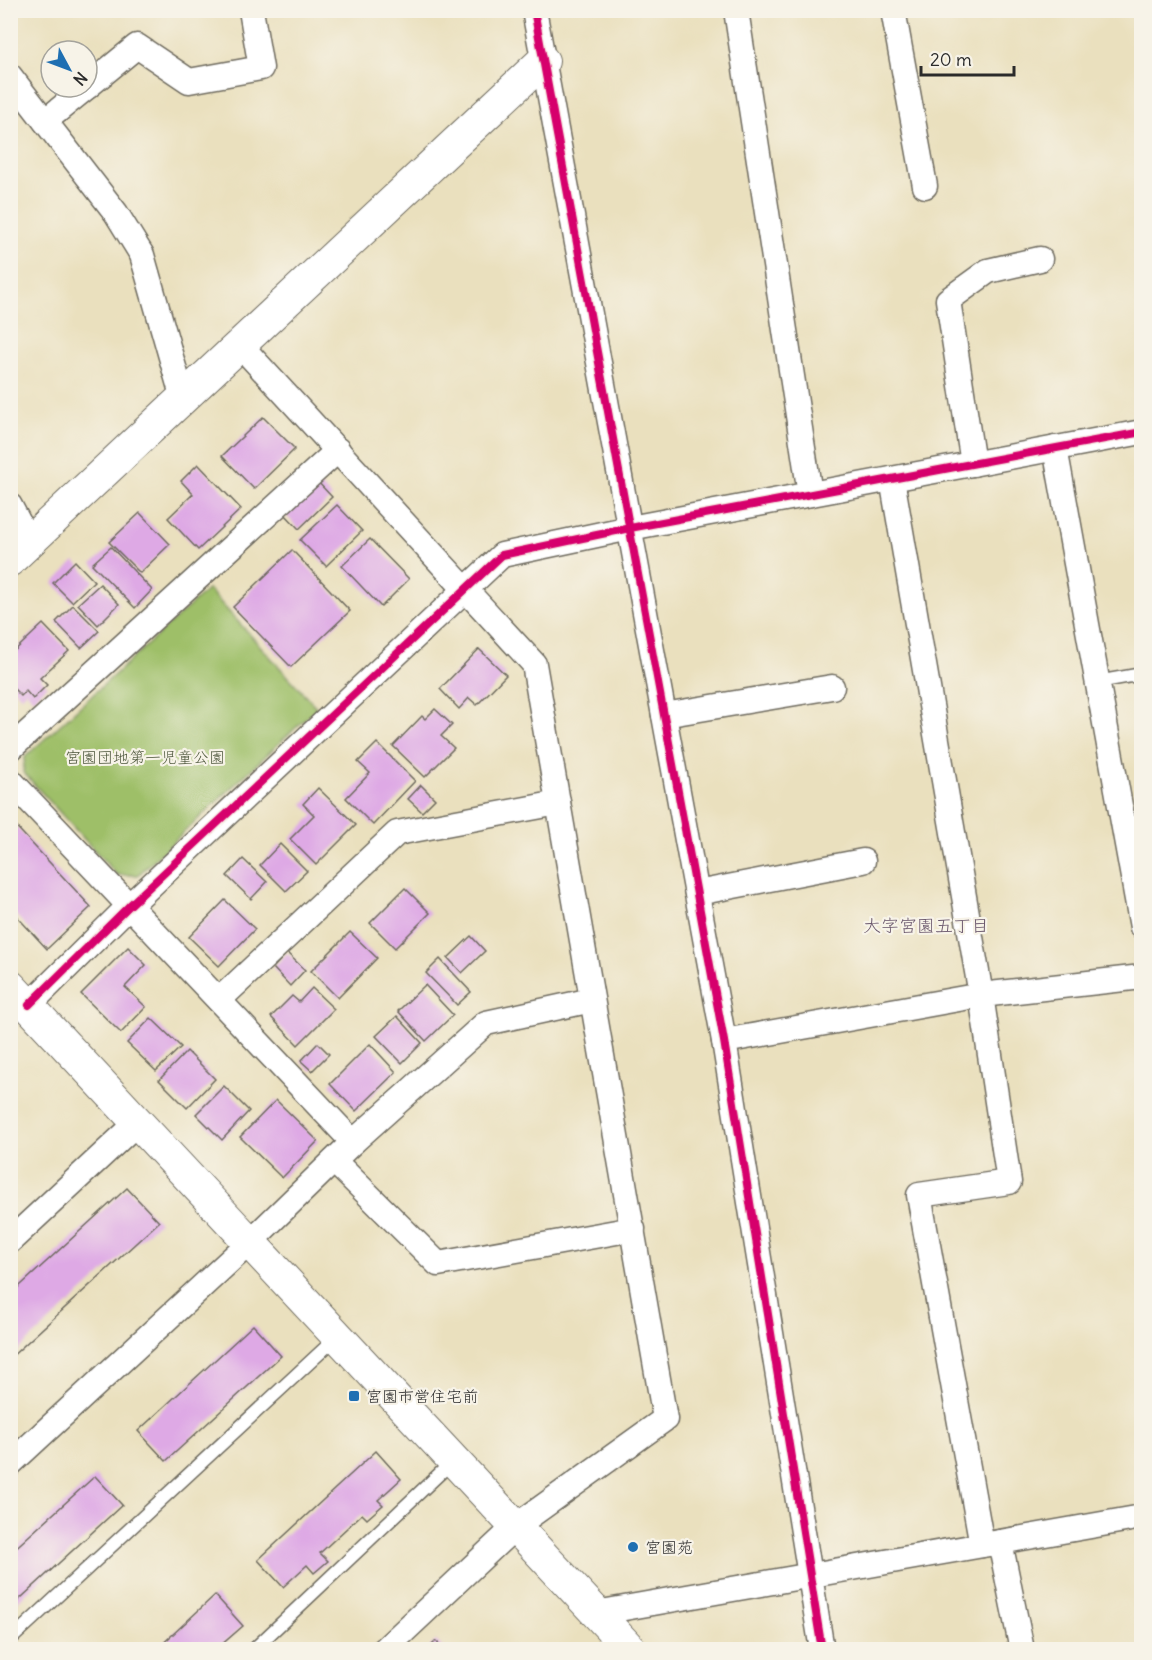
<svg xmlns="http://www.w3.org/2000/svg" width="1152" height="1660" font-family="Delius,'Klee One',sans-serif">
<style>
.green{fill:#9ebf68;stroke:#64754a;stroke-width:1.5}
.building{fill:#dea9e5}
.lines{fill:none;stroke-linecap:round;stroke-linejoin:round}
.service-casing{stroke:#6e6a5e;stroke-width:15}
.minor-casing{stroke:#6e6a5e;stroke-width:27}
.tertiary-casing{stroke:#6e6a5e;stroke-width:34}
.service{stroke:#fff;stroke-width:12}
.minor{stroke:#fff;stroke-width:24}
.tertiary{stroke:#fff;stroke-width:32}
.cycleway-casing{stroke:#f7f3e8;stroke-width:11}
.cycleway{stroke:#d6006c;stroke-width:8}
.poi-dot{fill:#1f6fb2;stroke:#f7f3e8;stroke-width:2}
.labels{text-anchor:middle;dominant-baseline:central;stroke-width:4.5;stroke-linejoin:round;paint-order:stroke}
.park-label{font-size:16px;fill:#4e573d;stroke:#f7f3e8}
.poi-label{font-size:16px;fill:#2b2b2b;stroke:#f7f3e8;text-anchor:start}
.neighbourhood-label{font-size:18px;fill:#6a576c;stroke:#f7f3e8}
</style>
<rect width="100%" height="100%" fill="#f7f3e8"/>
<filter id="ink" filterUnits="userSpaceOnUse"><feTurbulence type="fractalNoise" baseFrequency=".0167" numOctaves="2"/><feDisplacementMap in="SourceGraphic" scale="12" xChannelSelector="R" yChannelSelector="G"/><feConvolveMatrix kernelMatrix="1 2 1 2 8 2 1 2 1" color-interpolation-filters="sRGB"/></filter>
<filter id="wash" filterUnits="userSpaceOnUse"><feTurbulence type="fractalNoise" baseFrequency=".008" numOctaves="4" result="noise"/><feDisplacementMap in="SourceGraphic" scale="24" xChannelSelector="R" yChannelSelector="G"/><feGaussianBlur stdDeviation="1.35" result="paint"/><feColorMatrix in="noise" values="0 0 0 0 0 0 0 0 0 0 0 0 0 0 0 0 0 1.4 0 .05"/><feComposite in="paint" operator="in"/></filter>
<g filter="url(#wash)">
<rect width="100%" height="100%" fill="#eae0be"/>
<polygon class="green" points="208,589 317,708 138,875 117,875 23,772 25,757"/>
<g id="blocks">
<g class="building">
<polygon points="263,417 295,449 254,489 222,456"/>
<polygon points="198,464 241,509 198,550 168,518 193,494 181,481"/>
<polygon points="316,480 332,497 299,529 283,512"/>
<polygon points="337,505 362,531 326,566 300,540"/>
<polygon points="140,513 170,544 140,573 109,542"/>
<polygon points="370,539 409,579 381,607 342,566"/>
<polygon points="111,547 152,590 135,608 92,564"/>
<polygon points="292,550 350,611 291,667 233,607"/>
<polygon points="75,561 94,581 72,602 53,583"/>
<polygon points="100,584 119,604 98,625 78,604"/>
<polygon points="73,605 99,631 81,648 56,622"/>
<polygon points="43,624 69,651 40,678 47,685 33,699 26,691 21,696 10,685 10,655"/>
<polygon points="479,649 506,675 477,705 469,698 459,709 440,689"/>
<polygon points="435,709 452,725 441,736 454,748 425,777 393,746 422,716 425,719"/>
<polygon points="377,743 415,781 373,825 346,798 370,773 358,762"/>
<polygon points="421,785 435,799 422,812 408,799"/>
<polygon points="318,788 356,825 316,865 290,839 314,815 303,804"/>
<polygon points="10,820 91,907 47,949 10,909"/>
<polygon points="280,844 307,871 286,891 260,865"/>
<polygon points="243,859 267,882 251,899 227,876"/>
<polygon points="405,888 430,913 395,948 370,923"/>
<polygon points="225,900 255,929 219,966 189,937"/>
<polygon points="350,932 377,958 338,998 311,971"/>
<polygon points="471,936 485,951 462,973 448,958"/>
<polygon points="128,947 146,965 125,987 146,1007 121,1033 81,994"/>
<polygon points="287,953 305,970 290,986 273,968"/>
<polygon points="440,959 471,992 457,1005 426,973"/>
<polygon points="425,985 453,1015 426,1041 398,1011"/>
<polygon points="312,988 334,1009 298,1045 271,1017 292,996 299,1002"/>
<polygon points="397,1016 422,1043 402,1063 376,1036"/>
<polygon points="151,1018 181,1047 156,1071 127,1043"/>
<polygon points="318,1043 329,1054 312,1071 301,1061"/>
<polygon points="370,1044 396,1072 356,1111 330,1084"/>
<polygon points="187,1051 215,1079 187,1108 159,1080"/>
<polygon points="224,1086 249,1111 222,1140 196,1114"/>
<polygon points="276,1100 318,1141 282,1178 240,1137"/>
<polygon points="127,1188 159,1222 10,1358 10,1295"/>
<polygon points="253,1325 281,1356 166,1461 138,1431"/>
<polygon points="376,1451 401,1479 378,1500 383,1505 367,1519 362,1514 320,1553 328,1561 314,1573 307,1565 283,1587 258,1560"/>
<polygon points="95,1476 122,1505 10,1608 10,1553"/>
<polygon points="215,1595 243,1626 219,1647 221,1650 156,1650"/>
<polygon points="436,1641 445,1650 427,1650"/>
</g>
</g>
</g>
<g filter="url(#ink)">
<use href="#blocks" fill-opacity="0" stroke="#6e6a5e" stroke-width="1.5"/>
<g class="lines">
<g class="service-casing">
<g id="service">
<polyline points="1097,682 1142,674"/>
<polyline points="10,1640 337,1337"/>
<polyline points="253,1650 453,1461"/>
</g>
</g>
<g class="minor-casing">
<g id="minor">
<polyline points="534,10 724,1041 822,1650"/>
<polyline points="736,10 810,494"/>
<polyline points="893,10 925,186"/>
<polyline points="10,76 116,213 142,255 183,399"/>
<polyline points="87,87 137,46 189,81 261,68 251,10"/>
<polyline points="45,121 87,87"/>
<polyline points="240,345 534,664 665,1419 516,1526 384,1650"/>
<polyline points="1055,448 1142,927"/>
<polyline points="973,464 948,300 988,271 1040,259"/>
<polyline points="892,479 981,995 1009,1182 919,1195 982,1545"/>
<polyline points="10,506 29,542"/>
<polyline points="664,715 832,687"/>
<polyline points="10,749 338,450"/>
<polyline points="10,780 353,1142"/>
<polyline points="697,893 863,861"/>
<polyline points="219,1000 397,833 558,803"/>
<polyline points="29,1005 129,906 502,555 630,528 1142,432"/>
<polyline points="724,1041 981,995 1142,977"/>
<polyline points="334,1161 438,1264 633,1229"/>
<polyline points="10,1241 138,1122"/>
<polyline points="10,1464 250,1242 353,1142 486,1023 592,1000"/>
<polyline points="1000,1542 1022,1650"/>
<polyline points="596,1613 1142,1517"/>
</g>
</g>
<g class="tertiary-casing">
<g id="tertiary">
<polyline points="10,560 543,61"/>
<polyline points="10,986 631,1650"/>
</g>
</g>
<use href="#service" class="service"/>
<use href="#minor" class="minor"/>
<use href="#tertiary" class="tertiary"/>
<g class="cycleway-casing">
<g id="cycleway">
<polyline points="534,10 724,1041 822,1650"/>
<polyline points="29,1005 129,906 502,555 630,528 1142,432"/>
</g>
</g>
<use href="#cycleway" class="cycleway"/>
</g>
</g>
<g class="poi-dot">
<rect x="348" y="1390" width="12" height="12" rx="3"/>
<circle cx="633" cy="1547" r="6"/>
</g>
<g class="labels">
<g class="park-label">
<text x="145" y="757">宮園団地第一児童公園</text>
</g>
<g class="poi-label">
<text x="366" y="1396">宮園市営住宅前</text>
<text x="645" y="1547">宮園苑</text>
</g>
<g class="neighbourhood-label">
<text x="926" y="925">大字宮園五丁目</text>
</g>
</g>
<rect width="1152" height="1660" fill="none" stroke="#f7f3e8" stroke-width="36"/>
<g transform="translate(69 69) rotate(131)"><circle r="28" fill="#f7f3e8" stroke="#a5a39c" stroke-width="1.5"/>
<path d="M0-4.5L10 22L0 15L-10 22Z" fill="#1f6fb2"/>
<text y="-9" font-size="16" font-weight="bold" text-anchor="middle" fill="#2b2b2b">N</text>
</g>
<path d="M921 66v9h93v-9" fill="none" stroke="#2b2b2b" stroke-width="3"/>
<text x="930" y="66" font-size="18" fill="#2b2b2b" stroke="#f7f3e8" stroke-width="4.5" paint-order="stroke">20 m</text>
</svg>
